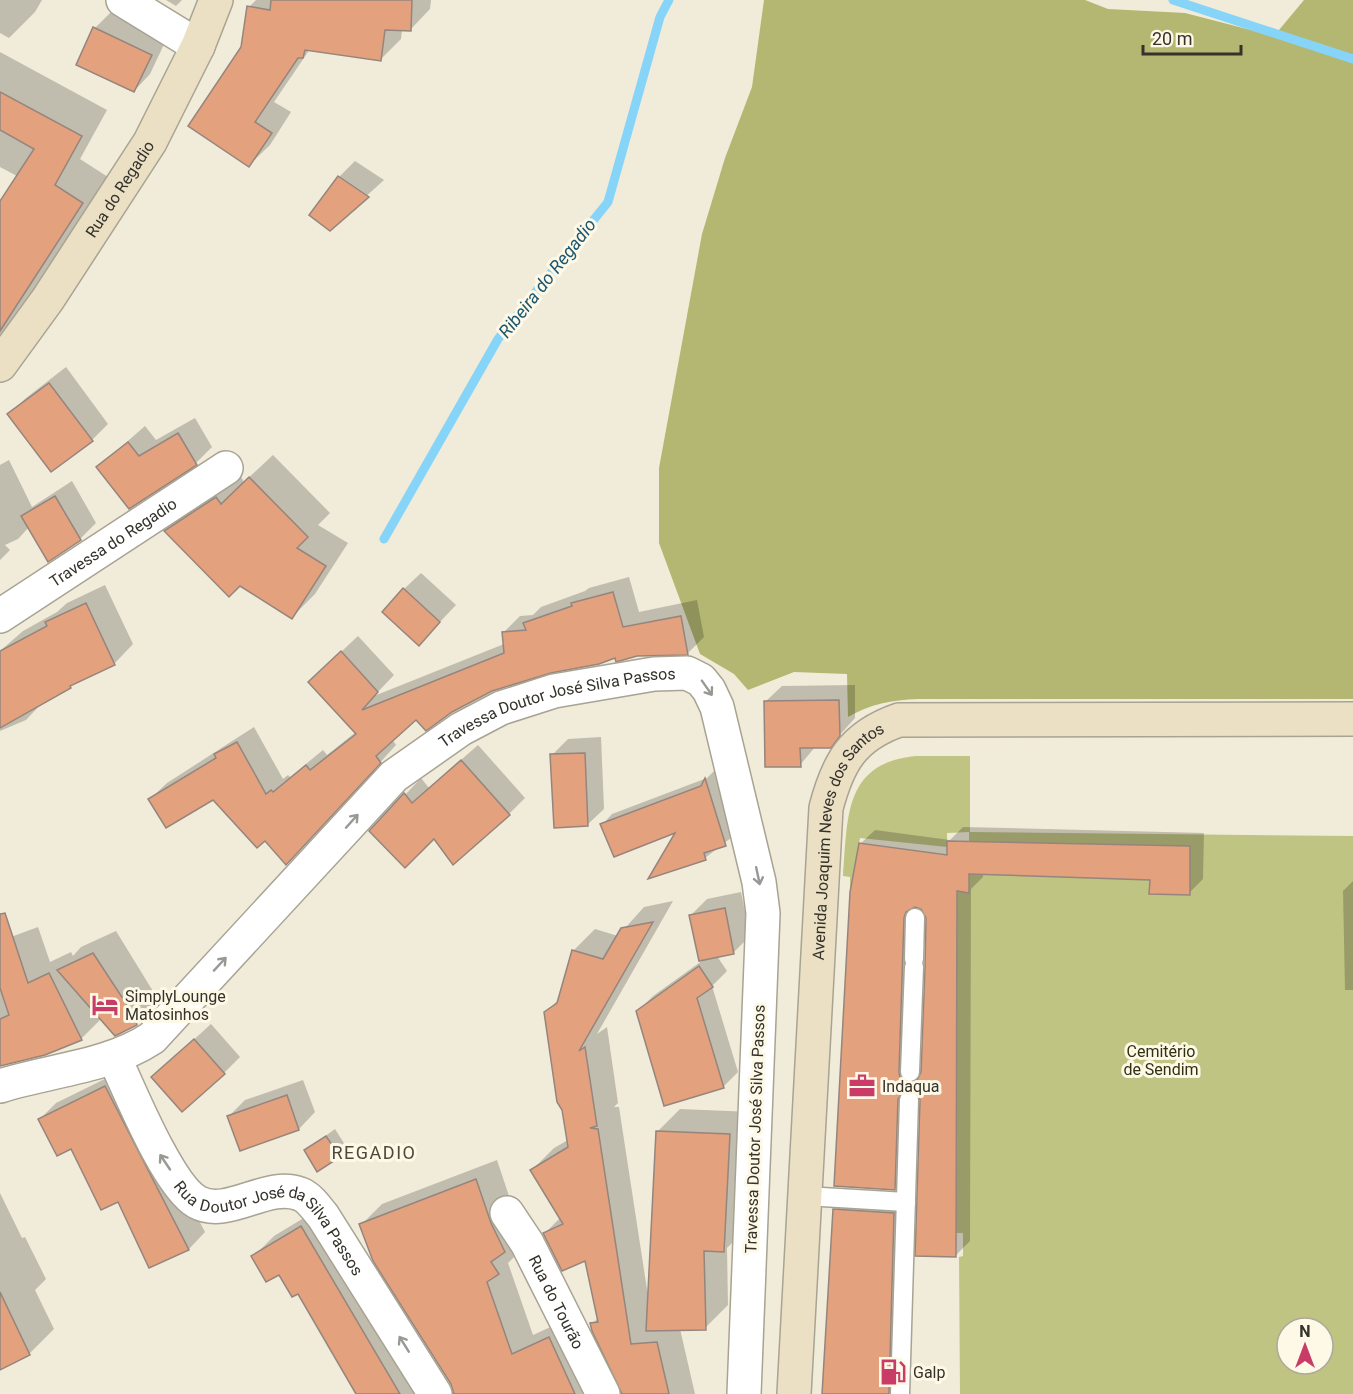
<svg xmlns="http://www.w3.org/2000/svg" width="1353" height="1394" font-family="Roboto,sans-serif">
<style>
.green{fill:#c0c482;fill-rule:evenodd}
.forest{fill:#b3b771}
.shadow{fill:#0003;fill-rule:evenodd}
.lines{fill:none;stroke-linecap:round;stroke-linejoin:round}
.stream{stroke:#87d4f9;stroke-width:9}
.building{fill:#e3a17e;stroke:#95857d;stroke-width:1.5;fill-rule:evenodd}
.lane-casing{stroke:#a8a393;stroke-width:21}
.street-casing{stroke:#a8a393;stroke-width:36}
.secondary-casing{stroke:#a8a393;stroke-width:36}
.lane{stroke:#fff;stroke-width:18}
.street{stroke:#fff;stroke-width:33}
.secondary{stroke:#ebe0c4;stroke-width:33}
.oneway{stroke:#9a9895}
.labels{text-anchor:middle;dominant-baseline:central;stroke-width:6;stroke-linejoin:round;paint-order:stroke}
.street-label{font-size:16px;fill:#34322b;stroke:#fef8e7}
.poi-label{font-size:16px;fill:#34322b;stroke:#fef8e7;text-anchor:start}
.park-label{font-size:16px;fill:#303112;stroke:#fef8e7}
.water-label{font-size:18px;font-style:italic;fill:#1b5771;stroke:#fef8e7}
.neighbourhood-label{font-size:18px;letter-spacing:1.5px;fill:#4e493c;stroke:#fef8e7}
</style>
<rect width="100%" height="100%" fill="#f1ebda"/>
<path class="green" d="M916,756h54v76l383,4v558h-393l-1,-137 4,-1v-23h-7l1,-328 -107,-13v-15l-7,-1c5,-58 0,-113 73,-120zM969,832v60l-116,-15 7,-39 87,9v-14zM1287,1328h36v36h-36z"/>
<path class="forest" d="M764,0h321l23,9 77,4 89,23 30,-36h49v699h-435c-27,1 -47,5 -70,18l-1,-43 -53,-2 -46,18 -14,-16 -34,-20 -41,-111v-75l43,-234 23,-76 27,-71z"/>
<g class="shadow">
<polygon points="0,0 42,0 35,12 9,38 0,33"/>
<polygon points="166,0 182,0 176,6"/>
<polygon points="256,0 431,0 430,9 410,30 402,29 401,39 380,60 310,49 274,102 291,112 270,145 249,165 243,47 249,7"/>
<polygon points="111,12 167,38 150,74 134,91 95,28"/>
<polygon points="0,52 107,110 80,159 108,177 0,343 0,203 17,176 0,167"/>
<polygon points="355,161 384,180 330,229 339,177"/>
<polygon points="66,367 108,424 92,440 9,414 26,398"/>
<polygon points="195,418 212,447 196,463 98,467 145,426 156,440"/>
<polygon points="273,455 330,513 318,525 348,543 315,594 292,617 166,531 189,508 240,475 244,482"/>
<polygon points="9,460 32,507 72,481 96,523 80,539 29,527 18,539 5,545 10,550 0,560 0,465"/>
<polygon points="421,573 456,605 419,644 404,589"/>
<polygon points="629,577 639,612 697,600 704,637 688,653 616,656 550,671 416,718 392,739 396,745 303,847 213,798 150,799 167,783 254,727 283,779 288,775 290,777 323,750 327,755 356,732 326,666 358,636 394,675 374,696 504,644 503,633 520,616 533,615 541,607 585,591 589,588"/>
<polygon points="105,585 133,644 114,664 75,682 43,702 26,720 0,731 0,651 23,631 57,612 67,603"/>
<polygon points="855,685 855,718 830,746 816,746 800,765 765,702 782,686"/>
<polygon points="601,737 604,809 587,825 552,755 568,739"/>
<polygon points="478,745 525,798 509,814 435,837 371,831 421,778 429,788"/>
<polygon points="716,769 736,834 705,858 678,830 602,825 612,814 707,778"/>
<path d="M963,827l241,6 -1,46 -14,14 -38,-14 -168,-6v4l-12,12 -1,352 -14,14 -34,-155 -7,-11h-4l-2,85 -15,15 -34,-345 15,-14 75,10zM919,903l9,15 -5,151 -5,-2 -5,-10z"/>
<polygon points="1353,881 1353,990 1345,990 1343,891"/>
<polygon points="741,892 750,936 734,952 717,956 727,971 712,986 738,1072 723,1087 638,1011 653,996 706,958 691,915 707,899"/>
<polygon points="673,901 597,1034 607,1027 618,1103 614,1107 619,1107 648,1296 657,1132 680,1109 752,1112 747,1228 727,1248 728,1305 705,1328 680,1329 695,1394 623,1394 592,1324 598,1318 586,1259 545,1233 561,1217 532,1170 554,1148 568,1140 546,1012 560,998 573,951 595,929 618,936 644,907"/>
<polygon points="38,927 50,962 71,952 73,956 81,947 116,931 159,1001 136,1024 102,1018 81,1039 0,1065 0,941"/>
<polygon points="211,1024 240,1057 224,1073 153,1077"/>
<polygon points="121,1071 205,1232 189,1249 150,1266 119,1200 72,1147 40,1119 56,1103"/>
<polygon points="303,1080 315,1112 299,1129 229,1116 245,1100"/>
<polygon points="335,1129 347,1148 339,1156 306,1150"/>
<polygon points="497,1160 511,1202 519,1252 508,1263 533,1335 570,1318 605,1394 358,1394 298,1292 279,1273 253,1257 274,1236 322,1207 448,1391 455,1392 361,1225 382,1204"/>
<polygon points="0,1193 22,1238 25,1237 46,1279 35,1290 54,1329 29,1354 0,1368"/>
<polygon points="842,1204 902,1205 897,1394 823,1394 834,1211"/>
</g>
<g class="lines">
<g class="stream">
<polyline points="1173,0 1353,59"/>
<polyline points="384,539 498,339 608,202 660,17 669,0"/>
</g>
</g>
<g class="building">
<polygon points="271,0 412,0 411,31 385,30 381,61 305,50 303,58 298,58 255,122 272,133 249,167 188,126 241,47 247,6 270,10"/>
<polygon points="93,27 152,55 134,92 76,65"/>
<polygon points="0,92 82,136 55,185 83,203 0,331 0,201 34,149 0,130"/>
<polygon points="338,176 369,197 330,231 309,215"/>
<polygon points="49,383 93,441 51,472 7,414"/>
<polygon points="178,433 197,465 129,509 96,467 128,442 139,456"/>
<polygon points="249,477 308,537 297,548 326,566 292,619 240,586 229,597 164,531 216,497 221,504"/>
<polygon points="55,496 81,540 48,562 21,516"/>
<polygon points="403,588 440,622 419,646 382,612"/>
<polygon points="613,592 623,627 681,616 688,655 637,656 616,662 615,658 599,664 551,673 492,691 452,712 426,731 416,720 376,756 381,763 286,865 265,841 257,848 213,800 166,828 148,799 216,758 214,754 237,742 266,794 271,790 273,792 306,765 310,770 356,734 308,682 341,651 378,692 362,710 504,653 502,632 526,630 523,623 572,606 571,603"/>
<polygon points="86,603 115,665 70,686 71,688 0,728 0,651 47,626 45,622"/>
<polygon points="839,700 840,736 831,748 800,748 801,767 765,767 764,701"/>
<polygon points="585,753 588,826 554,828 550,754"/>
<polygon points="461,760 510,815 453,865 434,839 405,868 369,831 404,793 412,803"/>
<polygon points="705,778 726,846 704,853 706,860 648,879 675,833 614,857 600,824 701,786"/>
<path d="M947,841l243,5v49l-41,-1 1,-14 -181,-6v19l-12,-2 -1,366 -41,-1 5,-156 -5,-9 -11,-1 -6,9 -3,91 -61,-4 16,-294 9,-49 88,12zM915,907l6,2 5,9 -1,49 -4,105 -5,10 -7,1 -9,-5 -1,-6 5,-154 2,-6z"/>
<polygon points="725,908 734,954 699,961 689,915"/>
<polygon points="5,913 28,983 49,973 82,1040 45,1055 0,1066 0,1019 9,1015 0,988 0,914"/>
<polygon points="653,922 579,1051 585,1047 597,1126 590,1128 598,1129 631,1344 657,1342 669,1394 622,1394 592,1331 590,1323 598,1322 585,1261 562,1271 543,1233 563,1224 530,1170 568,1147 562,1110 557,1102 544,1012 557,1003 572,950 603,959 621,928"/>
<polygon points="93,953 133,1014 137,1025 115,1036 57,970"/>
<polygon points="699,966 713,987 697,998 724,1088 664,1106 636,1011"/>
<polygon points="194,1039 225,1074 182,1112 151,1077"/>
<polygon points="105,1086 189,1250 149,1268 118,1202 101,1210 71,1149 57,1156 38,1119"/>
<polygon points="287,1095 299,1130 240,1151 227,1116"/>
<polygon points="656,1131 730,1134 724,1252 704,1251 706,1330 646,1331"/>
<polygon points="326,1136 340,1157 317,1172 304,1150"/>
<polygon points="476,1179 491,1223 505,1252 491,1262 499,1274 487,1282 512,1354 549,1337 575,1394 454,1394 451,1384 373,1261 359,1224"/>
<polygon points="833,1209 894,1213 889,1394 822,1394"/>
<polygon points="301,1226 400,1394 356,1394 298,1294 292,1297 279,1275 266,1282 251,1256"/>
<polygon points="0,1292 30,1355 0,1370"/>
</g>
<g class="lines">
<g class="lane-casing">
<g id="lane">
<polyline points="914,959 915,918"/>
<polyline points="910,1072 914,967"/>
<polyline points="805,1196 906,1202"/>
<polyline points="900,1394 909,1100"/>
</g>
</g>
<g class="street-casing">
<g id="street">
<polyline points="123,0 198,46"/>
<path id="s1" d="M0,616l226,-148"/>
<path id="s2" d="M114,1057c15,32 54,129 83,145 31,17 70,-21 103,-8 9,3 17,15 23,22l112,178"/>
<path id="s3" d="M0,1086c50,-16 108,-19 152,-48l242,-262 67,-47 40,-21 53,-17 100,-17 33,-1 14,7 8,10 8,17 42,175 4,31 -19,481"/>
<path id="s4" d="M507,1213l20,30 76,151"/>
</g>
</g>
<g class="secondary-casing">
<g id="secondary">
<path id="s5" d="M0,365l48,-66 102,-157 48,-96 18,-46"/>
<path id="s6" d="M794,1394l32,-586c12,-46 27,-72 73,-88l454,-1"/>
</g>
</g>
<use href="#lane" class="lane"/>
<use href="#street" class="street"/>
<use href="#secondary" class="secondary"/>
</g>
<defs><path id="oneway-shaft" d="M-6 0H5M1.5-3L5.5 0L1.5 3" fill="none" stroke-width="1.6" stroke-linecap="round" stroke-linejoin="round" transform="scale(1.5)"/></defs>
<g class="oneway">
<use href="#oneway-shaft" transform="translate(707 688) rotate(55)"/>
<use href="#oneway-shaft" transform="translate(352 821) rotate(-48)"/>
<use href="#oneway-shaft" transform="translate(758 876) rotate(78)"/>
<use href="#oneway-shaft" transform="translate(220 964) rotate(-47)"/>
<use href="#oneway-shaft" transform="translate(165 1162) rotate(-124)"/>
<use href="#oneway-shaft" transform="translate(404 1344) rotate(-122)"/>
</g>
<defs>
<g id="hotel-bare" transform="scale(2.07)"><path d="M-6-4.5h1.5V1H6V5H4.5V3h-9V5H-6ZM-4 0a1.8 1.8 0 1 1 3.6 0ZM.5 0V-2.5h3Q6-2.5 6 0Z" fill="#c93c68" stroke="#fef8e7" stroke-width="2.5" paint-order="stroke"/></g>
<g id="office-bare" transform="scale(2.07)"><path d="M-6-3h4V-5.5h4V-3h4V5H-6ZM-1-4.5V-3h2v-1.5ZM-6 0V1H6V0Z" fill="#c93c68" stroke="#fef8e7" stroke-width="2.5" paint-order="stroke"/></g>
<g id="fuel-bare" transform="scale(2.07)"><path d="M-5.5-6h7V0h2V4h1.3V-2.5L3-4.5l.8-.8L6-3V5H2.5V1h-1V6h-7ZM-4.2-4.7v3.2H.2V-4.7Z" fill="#c93c68" stroke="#fef8e7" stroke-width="2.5" paint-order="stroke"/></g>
</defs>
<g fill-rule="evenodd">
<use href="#hotel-bare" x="105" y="1005"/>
<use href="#office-bare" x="862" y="1086"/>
<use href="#fuel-bare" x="893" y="1372"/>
</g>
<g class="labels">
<g class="street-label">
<text stroke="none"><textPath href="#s5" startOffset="213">Rua do Regadio</textPath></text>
<text stroke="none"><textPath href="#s1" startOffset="135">Travessa do Regadio</textPath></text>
<text stroke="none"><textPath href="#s3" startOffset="698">Travessa Doutor José Silva Passos</textPath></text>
<text stroke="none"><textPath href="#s6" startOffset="562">Avenida Joaquim Neves dos Santos</textPath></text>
<text transform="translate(755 1129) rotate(-88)">Travessa Doutor José Silva Passos</text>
<text stroke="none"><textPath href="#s2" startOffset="258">Rua Doutor José da Silva Passos</textPath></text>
<text stroke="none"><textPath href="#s4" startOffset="102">Rua do Tourão</textPath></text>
</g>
<g class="poi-label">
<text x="125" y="996">SimplyLounge<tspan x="125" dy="18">Matosinhos</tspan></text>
<text x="882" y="1086">Indaqua</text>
<text x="913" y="1372">Galp</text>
</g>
<g class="park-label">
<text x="1161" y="1051">Cemitério<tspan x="1161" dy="18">de Sendim</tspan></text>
</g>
<g class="water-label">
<text transform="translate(547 278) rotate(-52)">Ribeira do Regadio</text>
</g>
<g class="neighbourhood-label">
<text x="374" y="1152">REGADIO</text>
</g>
</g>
<g transform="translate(1305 1346)"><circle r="28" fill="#fef8e7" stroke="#ada99c" stroke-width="1.5"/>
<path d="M0-4.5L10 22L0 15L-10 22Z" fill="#c93c68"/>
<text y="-9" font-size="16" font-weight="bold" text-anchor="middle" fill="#34322b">N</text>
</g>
<path d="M1143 45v9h98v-9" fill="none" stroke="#34322b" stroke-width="3"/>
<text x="1152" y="45" font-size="18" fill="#34322b" stroke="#fef8e7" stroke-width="4.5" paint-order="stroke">20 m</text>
</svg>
